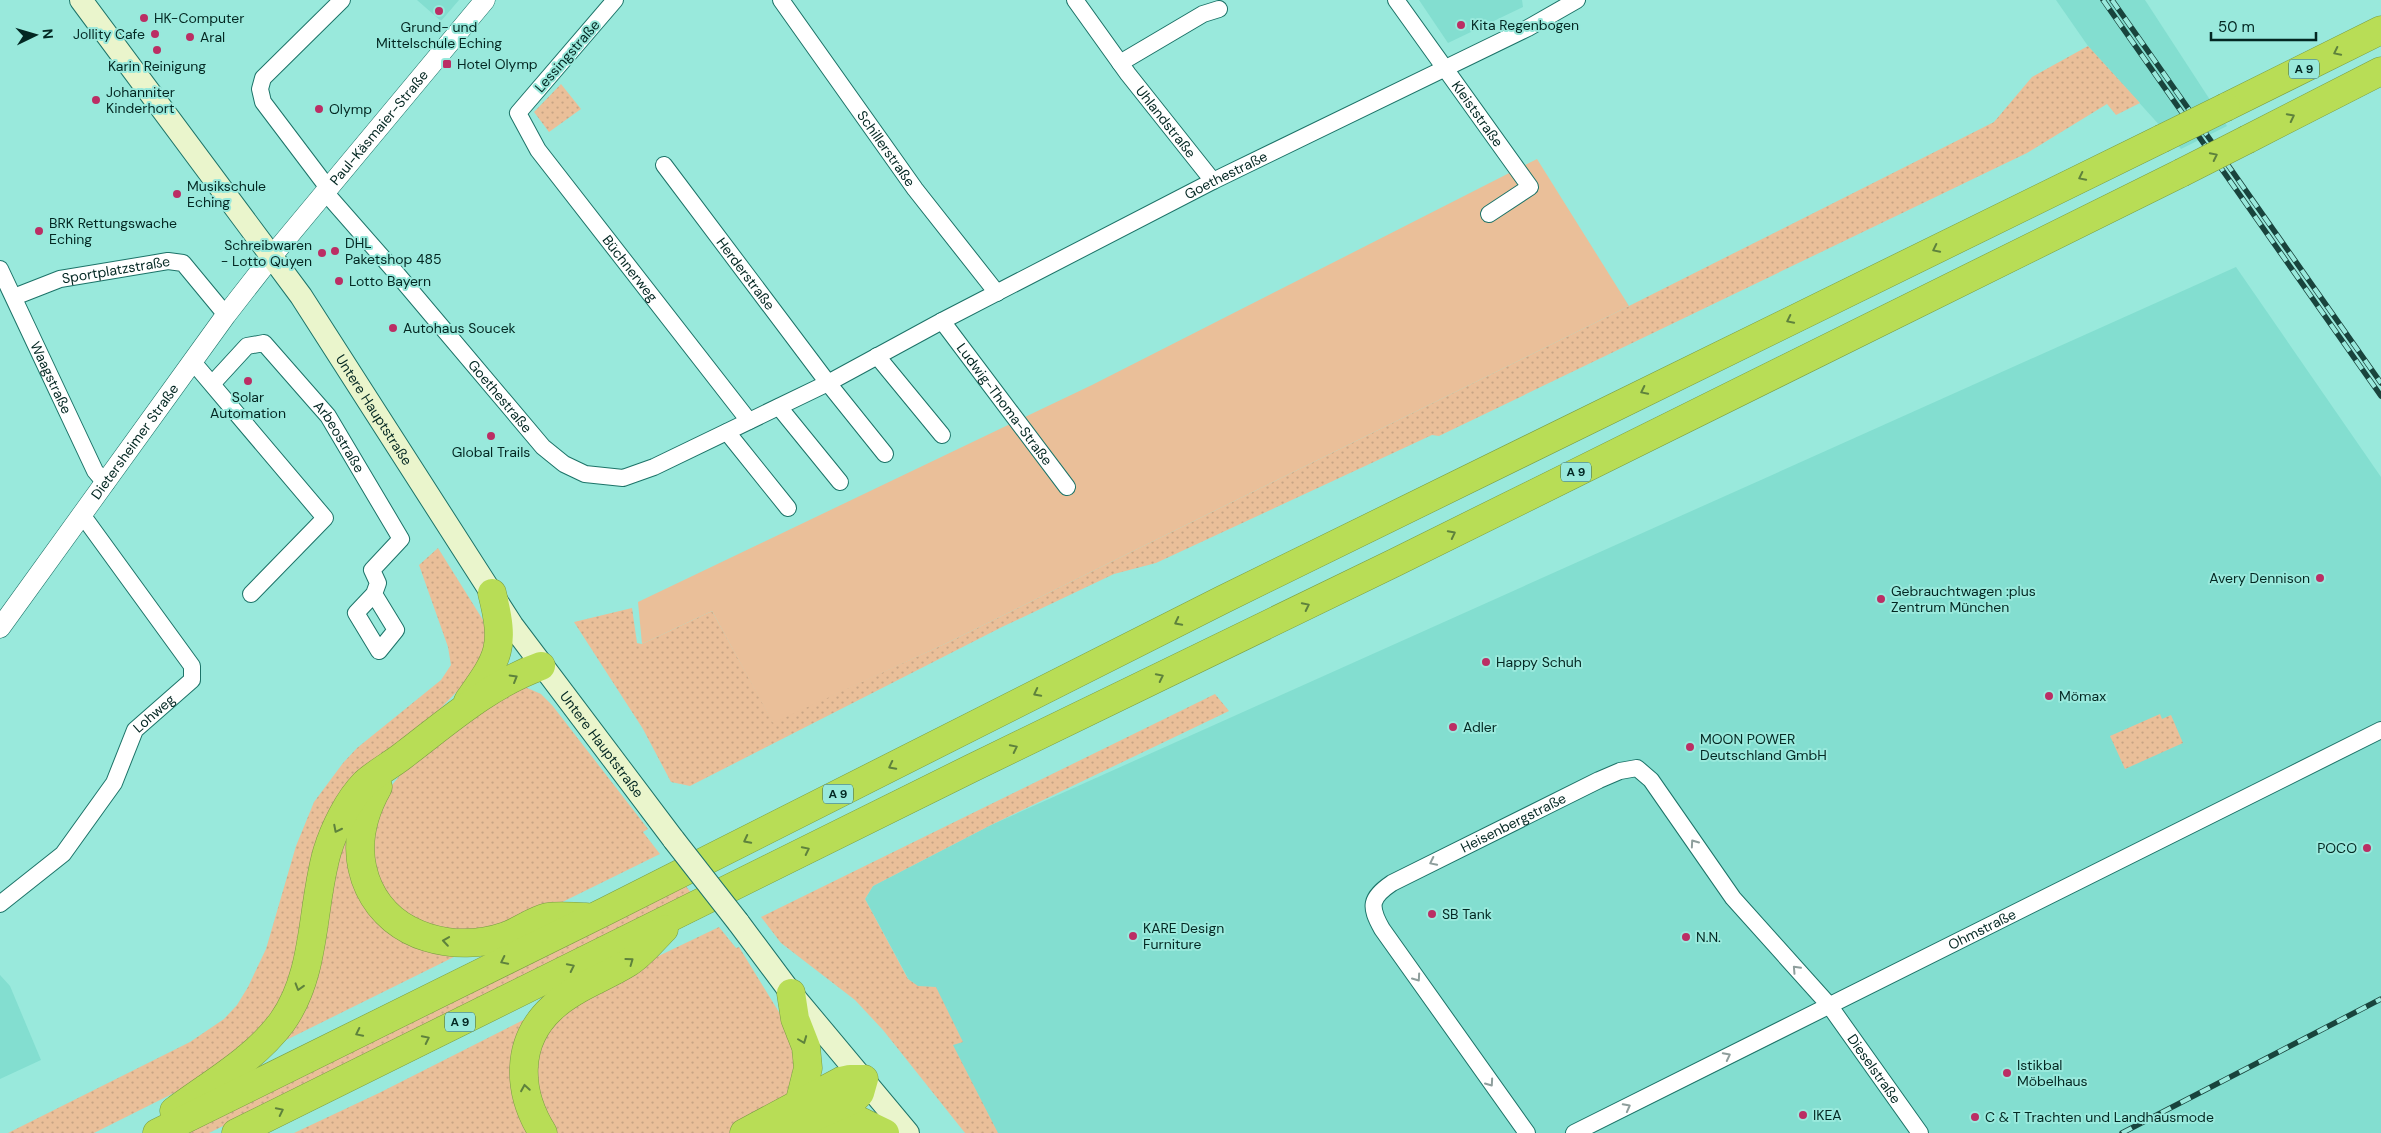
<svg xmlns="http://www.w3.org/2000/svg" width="2381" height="1133" font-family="'DM Sans',sans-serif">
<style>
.built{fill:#83ded0}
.grass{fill:url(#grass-dots)}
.garden{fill:#eabf99}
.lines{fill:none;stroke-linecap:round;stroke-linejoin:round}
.minor-casing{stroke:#1c7368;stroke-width:18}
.tertiary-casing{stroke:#1c7368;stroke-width:21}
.secondary-casing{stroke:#1c7368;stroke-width:24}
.motorway-casing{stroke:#799d44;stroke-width:29}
.minor{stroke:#fff;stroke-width:16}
.tertiary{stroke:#fff;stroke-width:20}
.secondary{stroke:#eaf5cc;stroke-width:22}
.motorway{stroke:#b8dd56;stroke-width:28}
.rail-casing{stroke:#19443d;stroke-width:5.5}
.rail{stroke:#99e9dc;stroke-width:4;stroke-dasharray:11;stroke-linecap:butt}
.secondary-bridge-casing{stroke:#1c7368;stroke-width:24;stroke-linecap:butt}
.motorway-bridge-casing{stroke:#799d44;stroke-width:29;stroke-linecap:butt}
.secondary-bridge{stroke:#eaf5cc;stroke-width:22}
.motorway-bridge{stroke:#b8dd56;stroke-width:28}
.oneway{stroke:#5e823c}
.oneway2{stroke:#8e9e9c}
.poi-dot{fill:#bb2e64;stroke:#99e9dc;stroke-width:2}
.labels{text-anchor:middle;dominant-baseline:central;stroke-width:4;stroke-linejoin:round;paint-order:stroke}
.shield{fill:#99e9dc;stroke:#30615a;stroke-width:1}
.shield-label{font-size:12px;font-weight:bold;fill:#032722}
.poi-label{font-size:14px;fill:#032722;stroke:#99e9dc;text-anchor:start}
.street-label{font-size:14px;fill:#032722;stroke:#99e9dc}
</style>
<defs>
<pattern id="grass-dots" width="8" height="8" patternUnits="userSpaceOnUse" patternTransform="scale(1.25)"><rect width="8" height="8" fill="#eabf99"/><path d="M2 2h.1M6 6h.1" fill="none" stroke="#c7a484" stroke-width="1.8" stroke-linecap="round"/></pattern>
</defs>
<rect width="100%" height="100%" fill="#99e9dc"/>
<g class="built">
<polygon points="417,0 459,0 441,21"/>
<polygon points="1419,0 1522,0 1523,7 1448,43"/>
<polygon points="2056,0 2145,0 2227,126 2181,149 2088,46"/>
<polygon points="2236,267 2381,477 2381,1133 992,1133 865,899 873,886 991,825"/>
<polygon points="0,975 10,986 41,1060 0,1079"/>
</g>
<g class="grass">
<polygon points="2088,46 2140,103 2116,115 2107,104 2027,153 1439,436 1432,435 1156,563 1114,574 1002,627 690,786 671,782 643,729 574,622 632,608 637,643 642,644 712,611 773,722 947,643 1629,306 1994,122 2032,77"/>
<polygon points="561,84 581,109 549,132 534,112"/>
<polygon points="438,548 483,620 487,636 484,652 469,679 441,708 360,780 304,945 274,1021 192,1084 94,1133 8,1133 190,1042 224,1019 237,1005 248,987 266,949 296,846 314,802 343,763 357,748 441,680 451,665 448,647 419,565"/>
<polygon points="525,687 541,694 552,705 648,829 643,832 660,854 536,915 465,934 413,922 380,890 369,838 388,790 401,774 498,696"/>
<polygon points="1215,694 1229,711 991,825 873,886 865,899 908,979 918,986 936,987 963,1042 953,1045 998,1133 965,1133 883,1030 855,1000 781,943 761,917"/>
<polygon points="2160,714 2162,719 2171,715 2183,743 2125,769 2110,736"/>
<polygon points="346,823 356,880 464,952 266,1050"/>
<polygon points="685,885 692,894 209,1133 186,1133"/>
<polygon points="719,927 736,948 739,947 793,1035 799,1084 764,1116 729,1133 551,1133 531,1059 571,998"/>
<polygon points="537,1013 535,1133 294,1133 379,1093"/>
</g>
<polygon class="garden" points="1537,159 1629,306 947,643 773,723 712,611 642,644 638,602 1092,385"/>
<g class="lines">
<g class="minor-casing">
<g id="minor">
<path id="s1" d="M615,0l-97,113 20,37 211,271"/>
<path id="s2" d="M781,0l134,189 82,104"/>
<path id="s3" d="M1075,0l53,74 85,107"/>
<path id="s4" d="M1396,0l134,187 -41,27"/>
<polyline points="1120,63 1203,14 1219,9"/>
<path id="s5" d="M664,165l164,218 57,71"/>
<polyline points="328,188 263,102 260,89 263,78 342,0"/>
<path id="s6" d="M325,192l72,82 146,173 21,17 21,10 38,4 31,-11 174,-84 114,-62 271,-140 315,-153 49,-28"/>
<path id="s7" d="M0,269l95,202 11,13"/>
<path id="s8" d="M14,297l46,-18 108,-18 15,2 43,52"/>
<path id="s9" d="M942,321l125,166"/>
<polyline points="877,356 942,435"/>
<polyline points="193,362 325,518 251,594"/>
<path id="s10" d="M213,383l34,-37 17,-3 64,73 73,123 -29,31 6,13 -4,11 -18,19 23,38 17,-21 -22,-36"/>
<polyline points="779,407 840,482"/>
<polyline points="727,432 788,508"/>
<path id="s11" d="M0,904l63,-50 51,-71 21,-53 57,-50v-14l-109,-150"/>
<path id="s12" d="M1527,1133l-145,-204c-13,-23 -12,-31 10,-46l207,-103 21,-9 17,-3 14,12 82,118 96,107 91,128"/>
<path id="s13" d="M1574,1133l807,-403"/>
</g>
</g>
<g class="tertiary-casing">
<g id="tertiary">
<path id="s14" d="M0,628l226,-313 46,-59 213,-256"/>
</g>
</g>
<g class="secondary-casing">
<g id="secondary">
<path id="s15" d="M81,0l220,296 211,329 162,215"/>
<polyline points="738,922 791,993 908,1133"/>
</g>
</g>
<g class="motorway-casing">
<g id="motorway">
<polyline points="2226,107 2381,30"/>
<polyline points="2248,139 2381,71"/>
<path d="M468,701c31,-44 38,-53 24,-108"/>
<path d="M378,787c-18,32 -25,66 -9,101 24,51 87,65 137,48 14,-5 28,-16 42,-19 12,-2 26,0 38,0"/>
<polyline points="791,993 795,1019 806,1047 808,1068 799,1104"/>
<path d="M174,1111c36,-27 81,-52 108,-89 35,-49 29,-114 45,-170 7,-23 21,-52 38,-69 12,-11 28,-19 40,-29 42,-32 85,-70 136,-88"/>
<polyline points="818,1123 858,1120 885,1133"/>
<polyline points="157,1133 606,911 1222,600 2161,139"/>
<polyline points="236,1133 970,769 1394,563 2181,173"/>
<path d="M543,1133c-26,-41 -28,-91 9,-125 21,-20 52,-30 76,-45 13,-8 25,-23 36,-34"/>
<polyline points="744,1133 841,1081 850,1079 864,1079 860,1093 854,1099 779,1133"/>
</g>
</g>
<use href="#minor" class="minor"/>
<use href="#tertiary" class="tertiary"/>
<use href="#secondary" class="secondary"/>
<use href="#motorway" class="motorway"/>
<g class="rail-casing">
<g id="rail">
<polyline points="2103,0 2381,396"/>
<polyline points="2112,0 2381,383"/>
<polyline points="2122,1133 2381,999"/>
</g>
</g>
<use href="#rail" class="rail"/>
<g class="secondary-bridge-casing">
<polyline id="secondary-bridge" points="674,840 738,922"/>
</g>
<g class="motorway-bridge-casing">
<g id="motorway-bridge">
<polyline points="2161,139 2226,107"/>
<polyline points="2181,173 2248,139"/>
</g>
</g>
<use href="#secondary-bridge" class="secondary-bridge"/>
<use href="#motorway-bridge" class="motorway-bridge"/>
</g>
<defs><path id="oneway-chevron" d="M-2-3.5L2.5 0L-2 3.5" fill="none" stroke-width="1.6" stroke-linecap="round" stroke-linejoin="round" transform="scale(1.25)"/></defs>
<g class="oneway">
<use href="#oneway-chevron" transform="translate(2337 52) rotate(154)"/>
<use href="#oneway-chevron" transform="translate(2291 117) rotate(-27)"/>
<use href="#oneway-chevron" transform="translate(2214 156) rotate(-26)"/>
<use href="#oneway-chevron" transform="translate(2082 177) rotate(154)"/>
<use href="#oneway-chevron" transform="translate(1936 249) rotate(154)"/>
<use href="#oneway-chevron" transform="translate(1790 320) rotate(154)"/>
<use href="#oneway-chevron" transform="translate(1644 391) rotate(154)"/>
<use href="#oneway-chevron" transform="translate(1452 534) rotate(-27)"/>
<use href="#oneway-chevron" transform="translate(1306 606) rotate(-26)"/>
<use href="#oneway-chevron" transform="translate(1178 622) rotate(153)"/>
<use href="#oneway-chevron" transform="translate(1160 677) rotate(-26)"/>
<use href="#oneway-chevron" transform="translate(514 678) rotate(-30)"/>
<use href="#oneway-chevron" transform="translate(1037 693) rotate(153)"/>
<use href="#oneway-chevron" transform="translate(1014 748) rotate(-26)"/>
<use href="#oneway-chevron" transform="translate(892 766) rotate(153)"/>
<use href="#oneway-chevron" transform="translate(337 829) rotate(117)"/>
<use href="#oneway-chevron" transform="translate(747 840) rotate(153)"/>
<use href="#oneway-chevron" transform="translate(806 850) rotate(-26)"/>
<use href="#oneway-chevron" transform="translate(446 941) rotate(-172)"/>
<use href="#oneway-chevron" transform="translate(504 961) rotate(154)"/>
<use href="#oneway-chevron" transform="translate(630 961) rotate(-36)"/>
<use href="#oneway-chevron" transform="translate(571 967) rotate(-26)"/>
<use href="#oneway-chevron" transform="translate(299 987) rotate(107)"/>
<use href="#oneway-chevron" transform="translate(359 1033) rotate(154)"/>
<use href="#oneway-chevron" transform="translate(426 1039) rotate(-26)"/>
<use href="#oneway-chevron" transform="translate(803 1040) rotate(69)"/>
<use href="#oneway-chevron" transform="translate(525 1088) rotate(-99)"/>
<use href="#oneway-chevron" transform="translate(280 1111) rotate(-26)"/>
</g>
<g class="oneway2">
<use href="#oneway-chevron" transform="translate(1694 843) rotate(-125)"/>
<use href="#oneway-chevron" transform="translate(1433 862) rotate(154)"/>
<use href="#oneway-chevron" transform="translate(1796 969) rotate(-133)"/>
<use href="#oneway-chevron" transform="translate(1417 978) rotate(55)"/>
<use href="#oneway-chevron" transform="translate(1727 1056) rotate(-27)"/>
<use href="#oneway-chevron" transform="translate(1490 1083) rotate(55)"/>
<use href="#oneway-chevron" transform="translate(1627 1107) rotate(-28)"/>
</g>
<g class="poi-dot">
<circle cx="439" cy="11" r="5"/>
<circle cx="144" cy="18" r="5"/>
<circle cx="1461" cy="25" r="5"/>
<circle cx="155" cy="34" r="5"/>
<circle cx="190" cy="37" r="5"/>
<circle cx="157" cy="50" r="5"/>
<rect x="442" y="59" width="10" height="10" rx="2.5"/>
<circle cx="96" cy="100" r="5"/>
<circle cx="319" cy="109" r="5"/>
<circle cx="177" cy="194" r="5"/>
<circle cx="39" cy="231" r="5"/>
<circle cx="335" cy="251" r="5"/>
<circle cx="322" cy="253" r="5"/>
<circle cx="339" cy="281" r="5"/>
<circle cx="393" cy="328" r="5"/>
<circle cx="248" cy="381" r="5"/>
<circle cx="491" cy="436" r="5"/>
<circle cx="2320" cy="578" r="5"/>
<circle cx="1881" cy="599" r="5"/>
<circle cx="1486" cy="662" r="5"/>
<circle cx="2049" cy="696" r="5"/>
<circle cx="1453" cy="727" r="5"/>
<circle cx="1690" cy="747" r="5"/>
<circle cx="2367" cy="848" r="5"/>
<circle cx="1432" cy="914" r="5"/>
<circle cx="1133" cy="936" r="5"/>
<circle cx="1686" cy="937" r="5"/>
<circle cx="2007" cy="1073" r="5"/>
<circle cx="1803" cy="1115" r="5"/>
<circle cx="1975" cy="1117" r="5"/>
</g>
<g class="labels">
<g class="shield">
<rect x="2289" y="59.5" width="30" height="19" rx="4"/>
<rect x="1561" y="462.5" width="30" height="19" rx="4"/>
<rect x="823" y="784.5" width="30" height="19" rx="4"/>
<rect x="445" y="1012.5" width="30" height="19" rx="4"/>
</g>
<g class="shield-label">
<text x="2304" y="69">A 9</text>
<text x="1576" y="472">A 9</text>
<text x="838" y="794">A 9</text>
<text x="460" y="1022">A 9</text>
</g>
<g class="poi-label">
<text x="154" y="18">HK-Computer</text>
<text x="1471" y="25">Kita Regenbogen</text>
<text x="439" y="27" text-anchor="middle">Grund- und<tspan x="439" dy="16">Mittelschule Eching</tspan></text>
<text x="145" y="34" text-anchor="end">Jollity Cafe</text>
<text x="200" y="37">Aral</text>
<text x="457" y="64">Hotel Olymp</text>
<text x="157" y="66" text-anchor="middle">Karin Reinigung</text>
<text x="106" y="92">Johanniter<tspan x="106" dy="16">Kinderhort</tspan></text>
<text x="329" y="109">Olymp</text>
<text x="187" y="186">Musikschule<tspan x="187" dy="16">Eching</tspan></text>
<text x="49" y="223">BRK Rettungswache<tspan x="49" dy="16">Eching</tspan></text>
<text x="345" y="243">DHL<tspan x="345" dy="16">Paketshop 485</tspan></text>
<text x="312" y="245" text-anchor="end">Schreibwaren<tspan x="312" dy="16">- Lotto Quyen</tspan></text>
<text x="349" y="281">Lotto Bayern</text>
<text x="403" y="328">Autohaus Soucek</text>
<text x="248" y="397" text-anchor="middle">Solar<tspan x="248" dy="16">Automation</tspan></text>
<text x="491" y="452" text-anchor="middle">Global Trails</text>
<text x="2310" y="578" text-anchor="end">Avery Dennison</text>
<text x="1891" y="591">Gebrauchtwagen :plus<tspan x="1891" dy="16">Zentrum München</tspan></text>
<text x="1496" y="662">Happy Schuh</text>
<text x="2059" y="696">Mömax</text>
<text x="1463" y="727">Adler</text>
<text x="1700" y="739">MOON POWER<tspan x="1700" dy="16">Deutschland GmbH</tspan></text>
<text x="2357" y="848" text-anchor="end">POCO</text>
<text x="1442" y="914">SB Tank</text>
<text x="1143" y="928">KARE Design<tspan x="1143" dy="16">Furniture</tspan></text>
<text x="1696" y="937">N.N.</text>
<text x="2017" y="1065">Istikbal<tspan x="2017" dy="16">Möbelhaus</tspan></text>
<text x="1813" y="1115">IKEA</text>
<text x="1985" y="1117">C &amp; T Trachten und Landhausmode</text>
</g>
<g class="street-label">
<text transform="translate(567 56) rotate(-49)">Lessingstraße</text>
<text stroke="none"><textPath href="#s4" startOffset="140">Kleiststraße</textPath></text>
<text stroke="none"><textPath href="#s3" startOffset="152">Uhlandstraße</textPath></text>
<text stroke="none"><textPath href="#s14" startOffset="628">Paul-Käsmaier-Straße</textPath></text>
<text stroke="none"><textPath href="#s2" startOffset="182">Schillerstraße</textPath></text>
<text stroke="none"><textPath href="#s6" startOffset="1099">Goethestraße</textPath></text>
<text stroke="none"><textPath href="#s1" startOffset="341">Büchnerweg</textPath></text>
<text stroke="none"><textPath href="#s8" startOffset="106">Sportplatzstraße</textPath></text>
<text stroke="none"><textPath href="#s5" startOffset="136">Herderstraße</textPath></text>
<text stroke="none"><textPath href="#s7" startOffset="120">Waagstraße</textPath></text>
<text stroke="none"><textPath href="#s6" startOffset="269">Goethestraße</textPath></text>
<text stroke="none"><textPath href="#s9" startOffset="104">Ludwig-Thoma-Straße</textPath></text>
<text stroke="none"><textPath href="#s15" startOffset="504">Untere Hauptstraße</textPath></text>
<text stroke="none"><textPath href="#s10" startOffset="188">Arbeostraße</textPath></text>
<text stroke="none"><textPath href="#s14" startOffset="230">Dietersheimer Straße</textPath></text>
<text stroke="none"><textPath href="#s11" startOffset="250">Lohweg</textPath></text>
<text stroke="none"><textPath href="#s15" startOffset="909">Untere Hauptstraße</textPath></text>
<text stroke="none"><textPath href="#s12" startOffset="441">Heisenbergstraße</textPath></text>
<text stroke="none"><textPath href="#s13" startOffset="456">Ohmstraße</textPath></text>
<text stroke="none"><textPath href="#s12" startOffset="961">Dieselstraße</textPath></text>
</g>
</g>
<g transform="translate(35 35) rotate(85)" stroke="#99e9dc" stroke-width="4" paint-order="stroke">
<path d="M0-4L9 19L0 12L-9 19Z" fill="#032722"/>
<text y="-8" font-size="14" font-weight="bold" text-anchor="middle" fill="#032722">N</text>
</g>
<path d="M2211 32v8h105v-8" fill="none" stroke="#032722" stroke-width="2.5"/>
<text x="2218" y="32" font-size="15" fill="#032722" stroke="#99e9dc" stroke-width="4" paint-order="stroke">50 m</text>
</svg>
